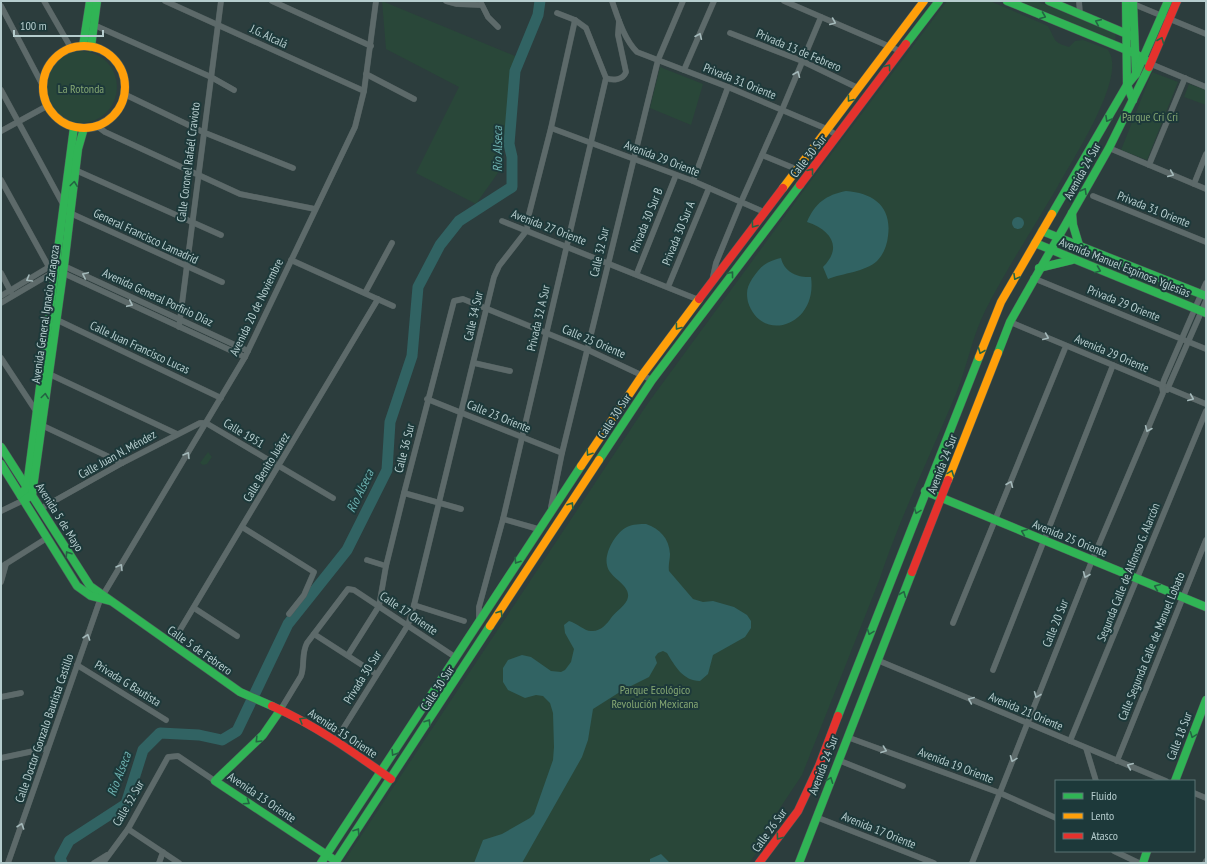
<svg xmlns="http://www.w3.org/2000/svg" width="1207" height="864" font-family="'PT Sans Narrow',sans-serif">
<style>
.green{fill:#294739}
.water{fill:#316363}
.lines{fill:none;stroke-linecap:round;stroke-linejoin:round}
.river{stroke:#316363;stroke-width:11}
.street-casing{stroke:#4c5959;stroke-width:6}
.fast-casing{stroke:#4c5959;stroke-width:9}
.slow-casing{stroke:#4c5959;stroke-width:9}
.jam-casing{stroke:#4c5959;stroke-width:9}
.street{stroke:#5d6a6a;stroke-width:5.5}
.fast{stroke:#30b455;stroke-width:8}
.slow{stroke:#ff9f0a;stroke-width:8}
.jam{stroke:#e5322d;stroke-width:8}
.oneway{stroke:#246443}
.oneway2{stroke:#a4b9ba}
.labels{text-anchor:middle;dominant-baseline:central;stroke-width:4;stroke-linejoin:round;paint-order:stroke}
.street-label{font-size:12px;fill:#b6cdce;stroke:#1d393a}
.park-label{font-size:12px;fill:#84a672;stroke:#1d393a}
.water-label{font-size:13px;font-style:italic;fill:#6cb0af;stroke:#1d393a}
</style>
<rect width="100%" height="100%" fill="#2c3d3d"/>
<g class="green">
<polygon points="382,1 515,56 500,170 476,204 416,173 459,87 386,49"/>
<path d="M947,1h43l58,25c8,14 4,16 21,21l6,-6 8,-1 24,9c23,24 -36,113 -49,137 -24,41 -51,82 -73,125 -13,26 -18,56 -29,83 -26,62 -56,123 -77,187l-77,194 -44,66v10l-9,12h-406l305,-460 165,-225z"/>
<polygon points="1016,1 1036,1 1116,33 1115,43"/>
<circle cx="81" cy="87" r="36"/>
<polygon points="660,67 703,84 691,125 650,108"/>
<polygon points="1152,72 1178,82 1147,160 1121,150"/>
<polygon points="1189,84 1206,90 1206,105 1184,97"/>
<polygon points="1067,242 1196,295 1192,304 1064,251"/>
<polygon points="208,452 212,457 207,464 203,465 200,463"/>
</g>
<g class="water">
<path d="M846,191c28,2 46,16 42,45 -1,9 -4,18 -11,25 -12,11 -34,12 -49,18l-5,-12c20,-20 8,-37 -16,-45 8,-19 19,-27 39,-31z"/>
<circle cx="1018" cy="223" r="6"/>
<path d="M781,258c3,14 17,20 30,19 7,49 -50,67 -63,25 -2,-10 -1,-15 4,-23 9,-13 13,-17 29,-21z"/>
<path d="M646,524c14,5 23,14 24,30 0,6 -2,11 -1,17l24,28 10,3 10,-1 21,6 13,8 4,6v7l-6,9 -32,18 -5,19 -8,7c-17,0 -25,-15 -33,-28l-4,-2 -5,2 -3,4 2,6 -8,14 -26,13 -30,19 -5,31 -6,17 -60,106h-48l9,-23 19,-6 28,-16 4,-4 19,-54 1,-13 -1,-34 -3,-10 -7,-7 -7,-1 -11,3 -17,-8 -5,-8v-14l5,-8 14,-5 9,2 20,14 10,1 4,-2 6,-8 3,-13 -9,-16 -1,-8 5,-4c8,2 15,10 22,10 9,1 16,-7 20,-13 4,-6 16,-13 17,-21 2,-13 -19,-19 -21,-32 -3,-12 9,-33 20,-38 6,-3 13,-3 19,-3z"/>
<polygon points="661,854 670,863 650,863 650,859"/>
</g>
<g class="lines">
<polyline class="river" points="62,863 60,858 69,841 126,804 143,750 160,733 199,735 222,740 237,731 288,624 347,550 387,470 390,422 412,356 418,287 440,245 459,221 512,187 512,157 509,144 515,71 538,15 540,1"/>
<g class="street-casing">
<g id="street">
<polyline points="44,1 71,48"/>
<polyline points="165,1 364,91"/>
<polyline points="272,1 371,46"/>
<polyline points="446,1 457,4 481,5"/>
<path d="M612,1c6,17 12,38 25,51l91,35 99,42 11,7"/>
<polyline points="784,1 900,51"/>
<polyline points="1079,1 1080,14"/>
<polyline points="481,3 488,17 498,27"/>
<polyline points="1131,3 1206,34"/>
<polyline points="1,6 43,86"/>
<polyline points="94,25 211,77 234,90"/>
<polyline points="730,33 802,61 858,88"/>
<polyline points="1151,64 1206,87"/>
<polyline points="684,70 714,1"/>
<polyline points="366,74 414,99"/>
<path d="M606,78c7,3 17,2 20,-6l-8,-37 1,-14"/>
<polyline points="1,90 64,206 70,213 222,282"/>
<polyline points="124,94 203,132 293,168"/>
<polyline points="97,126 105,132 240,194 315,209"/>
<polyline points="551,128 693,181 764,212"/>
<polyline points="1,131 47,106"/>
<polyline points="1109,148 1206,189"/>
<polyline points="762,155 796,169"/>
<polyline points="1149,165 1185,78"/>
<polyline points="73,169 221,235"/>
<polyline points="1,180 50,269"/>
<polyline points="693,181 728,87"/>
<polyline points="1194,184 1206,154"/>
<polyline points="1093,196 1206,242"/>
<polyline points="502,221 699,300"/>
<polyline points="291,260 393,306"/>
<polyline points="1,273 11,292"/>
<polyline points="637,273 676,175"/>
<polyline points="1033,278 1206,349"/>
<polyline points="712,281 716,263 741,202 782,110 821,17"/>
<polyline points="668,287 709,188"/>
<polyline points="365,293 392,243"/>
<polyline points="1,296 49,267 57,265 64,266 248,351"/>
<polyline points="1,303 52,273 63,273 245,357"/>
<polyline points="53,318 221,398"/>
<polyline points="1010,322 1206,404"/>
<polyline points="179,327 221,1"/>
<polyline points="1,358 36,411"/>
<polyline points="474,363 510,371"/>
<polyline points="47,373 177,434"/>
<polyline points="1167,390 1206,301"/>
<polyline points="427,399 562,453"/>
<polyline points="39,424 122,463"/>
<polyline points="404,493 461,509"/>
<polyline points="551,507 562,453 658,60 683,1"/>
<polyline points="40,509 122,463 200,423 206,423 333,498"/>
<polyline points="1,511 24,500"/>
<polyline points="503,519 538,529"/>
<polyline points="242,527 314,572 304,595 289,614"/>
<polyline points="367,560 386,566"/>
<polyline points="1,567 47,538"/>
<polyline points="1,582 6,564"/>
<polyline points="414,605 464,621"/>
<polyline points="194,608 237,636"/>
<polyline points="479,620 479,607 503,519 606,78 586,28 575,20 557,13"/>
<polyline points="953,623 1066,346"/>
<polyline points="314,634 376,674"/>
<polyline points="171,645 378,299"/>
<polyline points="348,655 379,606 386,566 404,493 454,301 463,299 588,350 652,380"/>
<polyline points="877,660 1166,781"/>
<polyline points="77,665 166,720"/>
<polyline points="993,670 1113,365"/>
<polyline points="1,697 21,693"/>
<path d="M281,709l20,-33c4,-10 0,-22 6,-33l41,-54 6,1 101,67"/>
<polyline points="847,737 1000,793 1056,818"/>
<polyline points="336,740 408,625 414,605 494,277 499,266 527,230 528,218 551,128 575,20"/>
<polyline points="1070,741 1206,411"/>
<polyline points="1086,748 1096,781"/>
<polyline points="1,758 48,748"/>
<polyline points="838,760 903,786"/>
<polyline points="1117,761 1206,540"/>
<polyline points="1194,793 1206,798"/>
<polyline points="816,817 934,863"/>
<polyline points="128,829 179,863"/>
<polyline points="1114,851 1139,863"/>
<polyline points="8,863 100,600 245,357 355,127 364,91 376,1"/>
<polyline points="94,863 107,855"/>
<polyline points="103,863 128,829 168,757 178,756 215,781"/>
<polyline points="159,863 163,852"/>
<polyline points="972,863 1091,563 1163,393 1162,386 1164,380 1206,283"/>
<polyline points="1205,863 1206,861"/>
</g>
</g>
<g class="fast-casing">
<g id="fast">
<polyline points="1007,1 1134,53 1147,61"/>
<polyline points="1049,1 1134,37"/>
<polyline points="1126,1 1127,85 1133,100"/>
<polyline points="1133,1 1136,74"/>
<polyline points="906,44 939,1"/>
<polyline points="83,46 90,1"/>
<polyline points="91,47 97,1"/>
<polyline points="1072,213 1073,225 1079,245"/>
<polyline points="1052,214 1127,85 1136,74 1168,1"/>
<polyline points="1042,231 1206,296"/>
<polyline points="1035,243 1206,313"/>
<polyline points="1039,268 1072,260"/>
<polyline points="998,353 1010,322 1109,148 1149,67"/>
<polyline points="1,447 90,586 240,692 272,706"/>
<polyline points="599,460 652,380 800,185"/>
<polyline points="1,464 77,586 91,596 110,601"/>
<polyline points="925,491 1206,607"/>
<polyline points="21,496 27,486 74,127"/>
<polyline points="24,500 32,495 64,266 78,149 84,128"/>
<polyline points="281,709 263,735 215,781 336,861"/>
<polyline points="838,716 979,357"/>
<polyline points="1175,781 1206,700"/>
<polyline points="321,863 581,466"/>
<polyline points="335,863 490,626"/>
<polyline points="799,863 912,572"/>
<polyline points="1143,863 1147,851"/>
</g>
</g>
<g class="slow-casing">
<g id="slow">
<circle cx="84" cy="87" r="41"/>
<polyline points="783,188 924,1"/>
<polyline points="979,357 1001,302 1052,214"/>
<polyline points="581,466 643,374 699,299"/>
<polyline points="948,480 998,353"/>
<polyline points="490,626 599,460"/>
</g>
</g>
<g class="jam-casing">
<g id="jam">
<polyline points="1149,67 1177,1"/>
<polyline points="800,185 906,44"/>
<polyline points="699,299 783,188"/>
<polyline points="912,572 948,480"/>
<path d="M272,706c43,19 81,46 119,73"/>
<polyline points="759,863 798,811 819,766 838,716"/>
</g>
</g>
<use href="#street" class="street"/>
<use href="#fast" class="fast"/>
<use href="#slow" class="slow"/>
<use href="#jam" class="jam"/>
</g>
<defs><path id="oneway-chevron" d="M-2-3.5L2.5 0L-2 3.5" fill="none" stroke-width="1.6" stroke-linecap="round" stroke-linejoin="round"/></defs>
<g class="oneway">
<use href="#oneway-chevron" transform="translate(1043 16) rotate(22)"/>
<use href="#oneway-chevron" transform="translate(1098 22) rotate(-156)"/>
<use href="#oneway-chevron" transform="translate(1161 40) rotate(-68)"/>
<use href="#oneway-chevron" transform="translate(888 67) rotate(-54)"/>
<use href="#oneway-chevron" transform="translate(850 99) rotate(127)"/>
<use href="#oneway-chevron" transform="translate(1108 119) rotate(119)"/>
<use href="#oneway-chevron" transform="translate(811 171) rotate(-52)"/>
<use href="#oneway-chevron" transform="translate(74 184) rotate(-83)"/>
<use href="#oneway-chevron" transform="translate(1084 191) rotate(-60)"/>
<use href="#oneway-chevron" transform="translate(754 225) rotate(126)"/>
<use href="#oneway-chevron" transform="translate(1098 270) rotate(22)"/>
<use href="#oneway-chevron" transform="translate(731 274) rotate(-52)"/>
<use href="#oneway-chevron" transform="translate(1016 277) rotate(120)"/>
<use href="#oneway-chevron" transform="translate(678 327) rotate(127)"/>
<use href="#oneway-chevron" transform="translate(981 351) rotate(112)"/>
<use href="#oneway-chevron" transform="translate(45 396) rotate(-82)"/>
<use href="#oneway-chevron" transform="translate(589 453) rotate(124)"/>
<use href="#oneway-chevron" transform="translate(951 473) rotate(-69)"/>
<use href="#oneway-chevron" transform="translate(571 505) rotate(-57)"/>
<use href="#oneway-chevron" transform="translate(917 511) rotate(111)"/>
<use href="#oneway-chevron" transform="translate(1024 532) rotate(-157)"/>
<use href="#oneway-chevron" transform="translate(68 554) rotate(-123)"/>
<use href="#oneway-chevron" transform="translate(517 561) rotate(123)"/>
<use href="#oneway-chevron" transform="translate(1157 587) rotate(-157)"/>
<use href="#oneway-chevron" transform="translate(903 594) rotate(-68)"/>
<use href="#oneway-chevron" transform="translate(500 613) rotate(-57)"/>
<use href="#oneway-chevron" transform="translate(870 632) rotate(111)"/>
<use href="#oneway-chevron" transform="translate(302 720) rotate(-149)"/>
<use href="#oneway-chevron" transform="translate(428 722) rotate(-57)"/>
<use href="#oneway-chevron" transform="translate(1193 735) rotate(111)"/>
<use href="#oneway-chevron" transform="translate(258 740) rotate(134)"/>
<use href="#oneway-chevron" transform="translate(394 753) rotate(122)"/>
<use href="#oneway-chevron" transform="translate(830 780) rotate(-69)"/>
<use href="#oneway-chevron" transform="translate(247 802) rotate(34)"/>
<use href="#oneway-chevron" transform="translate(357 831) rotate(-56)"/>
<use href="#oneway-chevron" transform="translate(779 837) rotate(126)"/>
</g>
<g class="oneway2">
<use href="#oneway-chevron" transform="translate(833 22) rotate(23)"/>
<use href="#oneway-chevron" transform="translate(699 36) rotate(-67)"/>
<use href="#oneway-chevron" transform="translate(797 74) rotate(-68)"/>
<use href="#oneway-chevron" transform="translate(1171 174) rotate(23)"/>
<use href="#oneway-chevron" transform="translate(85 275) rotate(-155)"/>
<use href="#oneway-chevron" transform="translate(29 279) rotate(150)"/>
<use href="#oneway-chevron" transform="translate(130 304) rotate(25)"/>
<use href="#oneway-chevron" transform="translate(1046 337) rotate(23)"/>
<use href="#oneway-chevron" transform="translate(1191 398) rotate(23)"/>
<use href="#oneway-chevron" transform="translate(1148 429) rotate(113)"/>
<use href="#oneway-chevron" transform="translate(187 455) rotate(-59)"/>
<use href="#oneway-chevron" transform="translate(1010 484) rotate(-68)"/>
<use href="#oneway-chevron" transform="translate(120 567) rotate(-59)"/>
<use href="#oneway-chevron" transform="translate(1086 575) rotate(112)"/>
<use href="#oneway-chevron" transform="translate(87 637) rotate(-71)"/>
<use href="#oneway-chevron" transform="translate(1037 695) rotate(112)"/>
<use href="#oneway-chevron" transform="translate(971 700) rotate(-157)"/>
<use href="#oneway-chevron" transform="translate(884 750) rotate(20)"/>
<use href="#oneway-chevron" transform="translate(1013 759) rotate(111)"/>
<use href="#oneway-chevron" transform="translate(1130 766) rotate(-157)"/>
<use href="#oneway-chevron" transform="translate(21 826) rotate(-71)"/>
</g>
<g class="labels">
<g class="street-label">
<text transform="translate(269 36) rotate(25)">J.G. Alcalá</text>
<text transform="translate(799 50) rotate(23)">Privada 13 de Febrero</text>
<text transform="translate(740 81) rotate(22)">Privada 31 Oriente</text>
<text transform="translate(808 156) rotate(-52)">Calle 30 Sur</text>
<text transform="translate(662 158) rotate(21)">Avenida 29 Oriente</text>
<text transform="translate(188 162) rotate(-83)">Calle Coronel Rafaél Cravioto</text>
<text transform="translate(1082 171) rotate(-61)">Avenida 24 Sur</text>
<text transform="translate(1154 209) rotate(22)">Privada 31 Oriente</text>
<text transform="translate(646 220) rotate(-68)">Privada 30 Sur B</text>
<text transform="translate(549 227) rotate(21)">Avenida 27 Oriente</text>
<text transform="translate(678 233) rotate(-68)">Privada 30 Sur A</text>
<text transform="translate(146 236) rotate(25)">General Francisco Lamadrid</text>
<text transform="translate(599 252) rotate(-77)">Calle 32 Sur</text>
<text transform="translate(1125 267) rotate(22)">Avenida Manuel Espinosa Yglesias</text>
<text transform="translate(158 297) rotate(25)">Avenida General Porfirio Díaz</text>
<text transform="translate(1124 303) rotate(22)">Privada 29 Oriente</text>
<text transform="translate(256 307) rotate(-64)">Avenida 20 de Noviembre</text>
<text transform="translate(45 314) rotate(-82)">Avenida General Ignacio Zaragoza</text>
<text transform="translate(473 316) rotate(-77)">Calle 34 Sur</text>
<text transform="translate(538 318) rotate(-77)">Privada 32 A Sur</text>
<text transform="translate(594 341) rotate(23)">Calle 25 Oriente</text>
<text transform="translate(140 347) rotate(25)">Calle Juan Francisco Lucas</text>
<text transform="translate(1112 353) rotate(23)">Avenida 29 Oriente</text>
<text transform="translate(499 416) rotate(22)">Calle 23 Oriente</text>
<text transform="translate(614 416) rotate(-57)">Calle 30 Sur</text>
<text transform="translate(244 433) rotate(31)">Calle 1951</text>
<text transform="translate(404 448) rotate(-76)">Calle 36 Sur</text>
<text transform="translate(117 454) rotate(-29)">Calle Juan N. Méndez</text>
<text transform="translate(942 464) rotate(-69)">Avenida 24 Sur</text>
<text transform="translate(266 467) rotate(-59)">Calle Benito Juárez</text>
<text transform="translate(60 517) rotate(58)">Avenida 5 de Mayo</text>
<text transform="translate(1070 538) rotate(22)">Avenida 25 Oriente</text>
<text transform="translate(1128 572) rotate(-68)">Segunda Calle de Alfonso G. Alarcón</text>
<text transform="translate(409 613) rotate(34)">Calle 17 Oriente</text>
<text transform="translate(1055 623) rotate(-68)">Calle 20 Sur</text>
<text transform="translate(1151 646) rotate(-68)">Calle Segunda Calle de Manuel Lobato</text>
<text transform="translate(200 650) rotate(35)">Calle 5 de Febrero</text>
<text transform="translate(362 677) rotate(-58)">Privada 30 Sur</text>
<text transform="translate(128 683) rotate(32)">Privada G Bautista</text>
<text transform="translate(437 688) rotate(-57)">Calle 30 Sur</text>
<text transform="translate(1026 711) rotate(23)">Avenida 21 Oriente</text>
<text transform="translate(44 728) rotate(-71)">Calle Doctor Gonzalo Bautista Castillo</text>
<text transform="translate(343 733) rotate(33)">Avenida 15 Oriente</text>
<text transform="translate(1179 736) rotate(-69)">Calle 18 Sur</text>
<text transform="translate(823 765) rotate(-69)">Avenida 24 Sur</text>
<text transform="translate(956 765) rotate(21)">Avenida 19 Oriente</text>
<text transform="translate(262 797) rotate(34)">Avenida 13 Oriente</text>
<text transform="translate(128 803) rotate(-60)">Calle 32 Sur</text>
<text transform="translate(769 830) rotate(-54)">Calle 26 Sur</text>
<text transform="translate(879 830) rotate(22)">Avenida 17 Oriente</text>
</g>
<g class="park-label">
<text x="81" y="88">La Rotonda</text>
<text x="1150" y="116">Parque Cri Cri</text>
<text x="655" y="689">Parque Ecológico<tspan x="655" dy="14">Revolución Mexicana</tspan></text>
</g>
<g class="water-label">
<text transform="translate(497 149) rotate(-90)">Rio Alseca</text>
<text transform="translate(360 491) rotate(-64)">Rio Alseca</text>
<text transform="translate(119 774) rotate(-69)">Rio Alseca</text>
</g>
</g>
<rect width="1207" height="864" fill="none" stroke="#b6cdce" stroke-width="4"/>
<rect x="1055" y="780" width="140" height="72" fill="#1d393a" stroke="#5a7475"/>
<rect x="1063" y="793" width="20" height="6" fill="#30b455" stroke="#5a7475"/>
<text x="1091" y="800" font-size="12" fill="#b6cdce">Fluido</text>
<rect x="1063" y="813" width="20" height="6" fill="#ff9f0a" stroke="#5a7475"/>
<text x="1091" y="820" font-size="12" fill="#b6cdce">Lento</text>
<rect x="1063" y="833" width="20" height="6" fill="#e5322d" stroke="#5a7475"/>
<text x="1091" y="840" font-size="12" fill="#b6cdce">Atasco</text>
<path d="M14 30v6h89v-6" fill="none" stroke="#b6cdce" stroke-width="2"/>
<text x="20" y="30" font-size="12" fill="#b6cdce" stroke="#1d393a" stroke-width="3" paint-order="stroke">100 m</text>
</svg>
